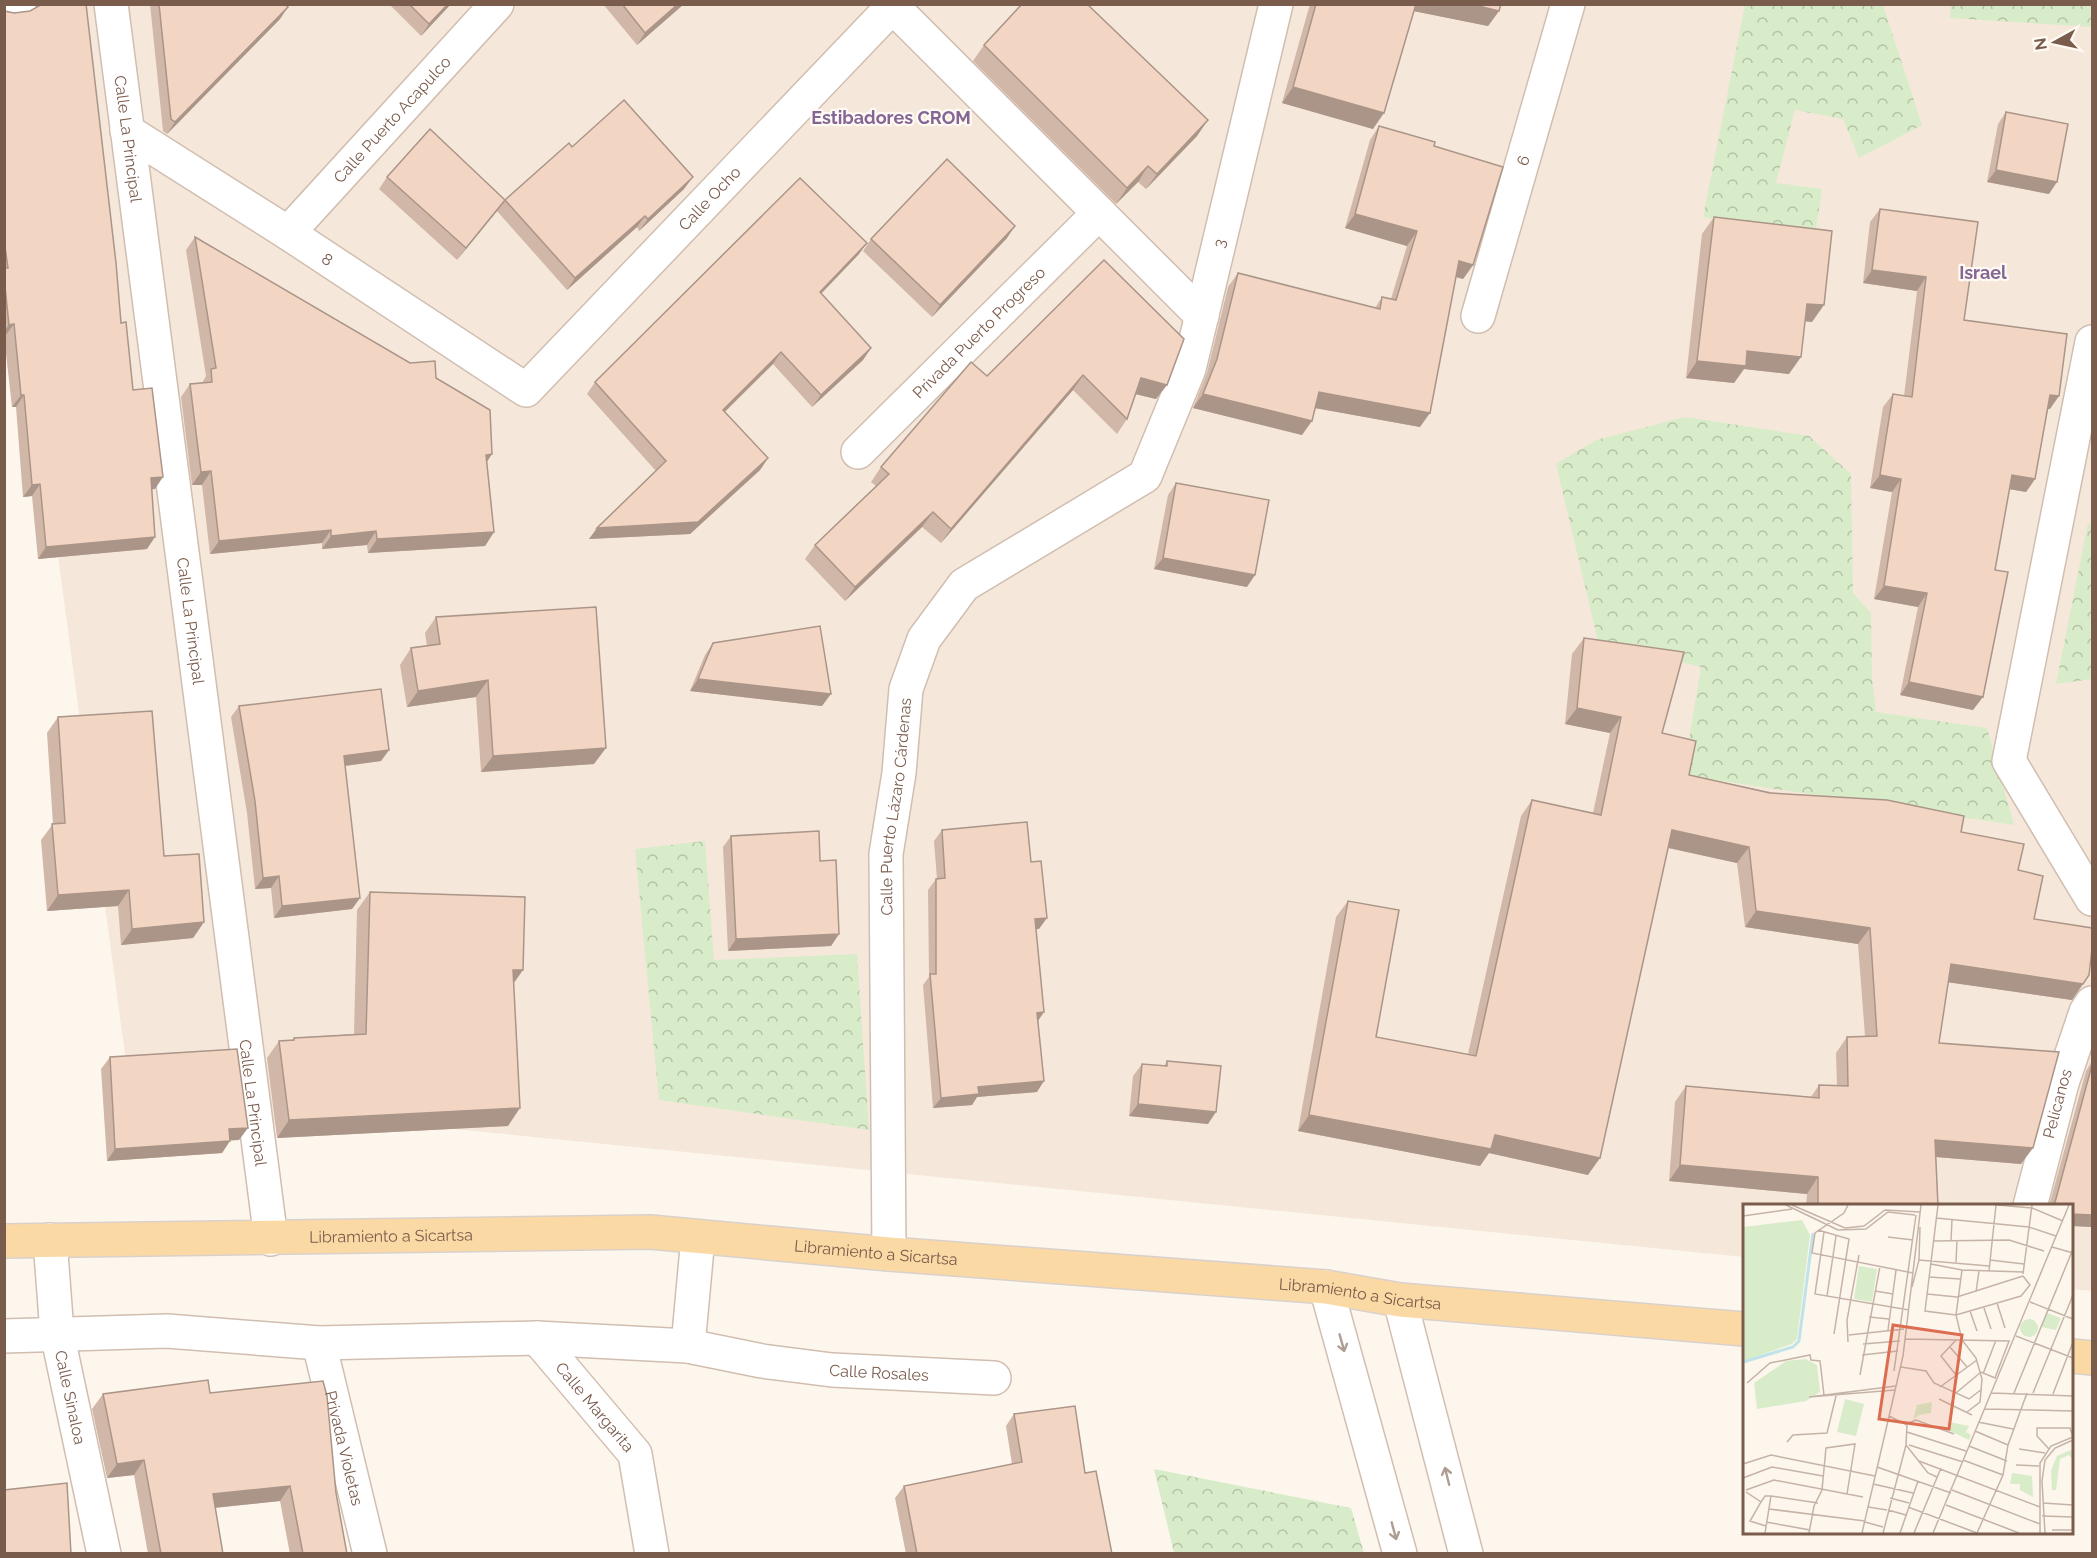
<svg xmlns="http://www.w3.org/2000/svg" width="2097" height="1558" font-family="Raleway,sans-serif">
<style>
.residential{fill:#f5e8da}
.forest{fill:url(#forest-crowns)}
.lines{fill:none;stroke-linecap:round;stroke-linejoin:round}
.minor-casing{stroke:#d1beb0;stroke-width:36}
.major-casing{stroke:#dad1cd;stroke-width:36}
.minor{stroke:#fff;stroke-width:33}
.major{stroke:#fbd9a5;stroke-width:33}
.wall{fill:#d1b7a8}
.shaded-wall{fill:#aa9588}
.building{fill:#f3d5c3;stroke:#aa9588;stroke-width:1.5}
.oneway{stroke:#af9d94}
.labels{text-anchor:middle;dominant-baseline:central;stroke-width:4.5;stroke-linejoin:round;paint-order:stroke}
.street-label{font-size:16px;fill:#7a5c4d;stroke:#fffaf3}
.neighbourhood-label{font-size:18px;font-weight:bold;fill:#846695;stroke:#fffaf3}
.inset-river{fill:none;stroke:#bfe3e8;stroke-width:3}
.inset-road{fill:none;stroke:#c5b3a7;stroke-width:1.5}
.view{fill:#dc6d51;fill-opacity:0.15;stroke:#dc6d51;stroke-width:3}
.inset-edge{fill:none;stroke:#7a5c4d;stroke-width:3}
</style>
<defs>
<pattern id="forest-crowns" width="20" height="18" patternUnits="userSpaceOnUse" patternTransform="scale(1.5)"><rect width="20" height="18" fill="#d8ecc9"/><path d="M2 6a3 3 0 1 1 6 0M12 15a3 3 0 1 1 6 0" fill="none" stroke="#b4c2a5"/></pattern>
</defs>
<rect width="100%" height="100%" fill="#fdf6ec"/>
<polygon class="residential" points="4,5 2092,5 2092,1291 2072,1289 2072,1206 1744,1206 1744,1257 383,1122 135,1129 5,162"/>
<g class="forest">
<polygon points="1745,5 1883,5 1922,125 1859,158 1843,119 1795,110 1776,183 1822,189 1815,235 1742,225 1703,217"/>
<polygon points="1951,5 2092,5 2092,27 1950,18"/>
<polygon points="1685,417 1809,436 1851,474 1853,593 1871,613 1872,678 1876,712 1987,728 2014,825 1683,775 1701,667 1598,641 1556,464 1596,440"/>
<polygon points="2088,523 2092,524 2092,679 2056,684"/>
<polygon points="705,841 714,960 857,954 869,1130 659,1100 635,849"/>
<polygon points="1154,1469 1351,1508 1364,1553 1174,1553"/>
</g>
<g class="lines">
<g class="minor-casing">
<g id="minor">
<path id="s1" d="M111,4l160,1235"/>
<polyline points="890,4 1202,316"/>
<polyline points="4,6 19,4"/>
<path id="s2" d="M127,131l161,102 238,157 366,-383"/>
<path id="s3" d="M288,233l209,-229"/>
<path id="s4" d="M1478,316l90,-312"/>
<polyline points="2092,342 2009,761 2092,899"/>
<path id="s5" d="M858,452l241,-239"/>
<path id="s6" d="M2030,1206l32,-123 24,-71 6,-9"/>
<path id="s7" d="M50,1240l7,93 47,221"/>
<path id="s8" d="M889,1254l-3,-400 13,-81 7,-84 18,-50 40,-54 181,-109 44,-107 87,-365"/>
<polyline points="1326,1287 1400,1554"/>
<polyline points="1400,1300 1466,1554"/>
<path id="s9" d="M4,1336l163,-5 152,12 218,-5 151,8 74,15 70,9 162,8"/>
<path id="s10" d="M537,1338l98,116 17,100"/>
<path id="s11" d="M319,1343l51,211"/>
<polyline points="688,1346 698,1237"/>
</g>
</g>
<g class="major-casing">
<g id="major">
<path id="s12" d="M4,1241l646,-9 239,22 437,33 74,13 344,29"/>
<polyline points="2072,1356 2092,1358"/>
</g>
</g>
<use href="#minor" class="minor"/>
<use href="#major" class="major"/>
</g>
<g class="wall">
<polygon points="37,4 86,4 121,323 133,390 155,489 152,489 147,549 38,559 32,496 23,497 16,407 12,407 4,336 4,11 14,13 30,11 37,8"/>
<polygon points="150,4 285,4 280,19 167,134 163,131"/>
<polygon points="389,4 451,4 421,36"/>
<polygon points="603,4 684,4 637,45"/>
<polygon points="1310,4 1501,4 1499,11 1488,26 1414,11 1373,129 1282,103"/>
<polygon points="984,45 1197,136 1146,189 1138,182 1116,204 973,61"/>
<polygon points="2006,112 2049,194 1987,182 1998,124"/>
<polygon points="1379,126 1434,146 1473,265 1463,279 1456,277 1420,427 1316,408 1302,435 1193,408 1207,373 1228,287 1238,273 1375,308 1382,297 1391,299 1407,246 1345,228 1370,140"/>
<polygon points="572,147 684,189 639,231 637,227 567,290 497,211 457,260 379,189 387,177 505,200"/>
<polygon points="1880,209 1964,320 2050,409 2048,409 2035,479 2026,492 2009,489 1995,570 1973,710 1900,695 1918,607 1874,599 1892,492 1870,488 1883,407 1893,394 1904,396 1917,291 1863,283 1870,222"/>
<polygon points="1714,217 1812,322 1805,321 1789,374 1744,369 1734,383 1686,378 1702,234"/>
<polygon points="195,237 436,378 487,462 494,532 485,546 368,553 367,545 322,549 322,543 210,554 202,485 192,485 181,397 190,384 202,383 206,376 186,250"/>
<polygon points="1007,238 932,317 863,251 871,239"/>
<polygon points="859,254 821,294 871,348 863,360 812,407 773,364 725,412 768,458 760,470 690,534 589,539 656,471 587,394 595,382"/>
<polygon points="1104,260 1167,385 1156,399 1135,394 1127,419 1117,434 1073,390 941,543 922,527 845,601 805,559 815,545 876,486 871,482 881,467 987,376"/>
<polygon points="1176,483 1247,587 1154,569 1168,495"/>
<polygon points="436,617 594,764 481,772 476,697 407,707 400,665 411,648 427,646 425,633"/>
<polygon points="1584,638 1662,733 1689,775 1961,832 2018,870 2034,919 2089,975 2072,1000 1948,982 1939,1043 2021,1164 1936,1157 1938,1206 1806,1206 1807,1194 1669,1181 1675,1102 1686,1086 1811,1097 1819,1085 1837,1086 1836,1053 1847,1037 1865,1036 1858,944 1745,927 1737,863 1668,848 1588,1175 1489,1153 1480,1166 1298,1131 1336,917 1348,901 1376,1037 1468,1054 1521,816 1532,800 1593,813 1610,733 1565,724 1572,654"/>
<polygon points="713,643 822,706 690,691 705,655"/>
<polygon points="239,706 389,750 381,761 345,766 360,898 352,909 274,918 271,888 255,889 247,813 231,717"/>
<polygon points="58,717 164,856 204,922 193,938 121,945 118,906 47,911 41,840 53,824 47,733"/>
<polygon points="942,830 1031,862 1039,929 1036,929 1044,1012 1038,1021 1037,1092 977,1097 972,1105 933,1108 923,985 929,977 928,890 936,879 937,879 934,841"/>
<polygon points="731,836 820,861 839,934 831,946 728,951 723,847"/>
<polygon points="370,892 514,984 508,1126 277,1138 267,1058 279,1041 292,1040 294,1038 354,1034 357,910"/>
<polygon points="110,1057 239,1140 230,1140 222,1153 107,1161 101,1069"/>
<polygon points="1167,1061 1208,1124 1129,1116 1133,1076 1142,1064 1164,1066"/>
<polygon points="2092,1061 2092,1227 2072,1226 2072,1206 2049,1206 2086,1071"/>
<polygon points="210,1393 336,1493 347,1554 290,1554 280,1501 215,1508 223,1554 148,1554 134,1475 107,1478 92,1409 103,1394"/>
<polygon points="1014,1414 1085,1473 1112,1554 906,1554 895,1498 904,1486 1012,1464 1006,1426"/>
</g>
<g class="shaded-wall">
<polygon points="448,4 451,4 421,36 429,24"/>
<polygon points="678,4 684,4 637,45 645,33"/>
<polygon points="1411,4 1470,4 1499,11 1488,26 1408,10"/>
<polygon points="288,7 280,19 167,134 175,122"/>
<polygon points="1293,87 1384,113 1373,129 1282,103"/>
<polygon points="1208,120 1197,136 1146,189 1157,174"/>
<polygon points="1148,166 1138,182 1116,204 1127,188"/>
<polygon points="1996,170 2057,182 2049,194 1987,182"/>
<polygon points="693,177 684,189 639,231 648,219"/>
<polygon points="505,200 497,211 457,260 466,248"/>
<polygon points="1355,214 1417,231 1407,246 1345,228"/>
<polygon points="645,216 637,227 567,290 575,278"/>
<polygon points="1015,226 1007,238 932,317 940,305"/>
<polygon points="867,243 859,254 811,304 820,292"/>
<polygon points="1459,261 1473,265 1463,279 1449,275"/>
<polygon points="1872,270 1926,277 1917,291 1863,283"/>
<polygon points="1807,304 1824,305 1812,322 1795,320"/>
<polygon points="14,324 5,336 4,336 4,331 9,325"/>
<polygon points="871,348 863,360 812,407 821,395"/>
<polygon points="1747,351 1801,357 1789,374 1744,369 1734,383 1686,378 1697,361"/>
<polygon points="781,352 773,364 714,422 723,410"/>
<polygon points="1083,375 1073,390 941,543 951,529"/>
<polygon points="1141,378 1167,385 1156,399 1131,393"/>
<polygon points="1319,392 1430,413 1420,427 1309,407"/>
<polygon points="1203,394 1312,421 1302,435 1193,408"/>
<polygon points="21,395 24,395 16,407 12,407"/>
<polygon points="2050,395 2059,396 2050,409 2041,408"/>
<polygon points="492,454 483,468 486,455"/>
<polygon points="768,458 760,470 690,534 589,539 597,528"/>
<polygon points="211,471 202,485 192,485 201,472"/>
<polygon points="1880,475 1901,479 1892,492 1870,488"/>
<polygon points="2012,475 2035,479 2026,492 2003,488"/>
<polygon points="163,477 155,489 143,490 151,478"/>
<polygon points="40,484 32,496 23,497 32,485"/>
<polygon points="933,512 922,527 845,601 855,587"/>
<polygon points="331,530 322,543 210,554 219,541"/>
<polygon points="376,531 367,545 322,549 331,536"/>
<polygon points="494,532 485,546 368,553 377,539"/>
<polygon points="155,537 147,549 38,559 46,547"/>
<polygon points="1163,558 1255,575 1247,587 1154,569"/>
<polygon points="1884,586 1927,593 1918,607 1874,599"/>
<polygon points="698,679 831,694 822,706 690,691"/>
<polygon points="488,680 476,697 407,707 418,691"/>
<polygon points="1909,682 1983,697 1973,710 1900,695"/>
<polygon points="1577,708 1621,717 1610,733 1565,724"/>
<polygon points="606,748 594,764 481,772 493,756"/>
<polygon points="389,750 381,761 336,767 344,756"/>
<polygon points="1672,830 1749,847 1737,863 1660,846"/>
<polygon points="279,876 271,888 255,889 263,878"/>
<polygon points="129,890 118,906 47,911 58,895"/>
<polygon points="360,898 352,909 274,918 282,906"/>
<polygon points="1756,911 1870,928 1858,944 1745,927"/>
<polygon points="1047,918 1039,929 1028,930 1035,919"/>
<polygon points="204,922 193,938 121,945 132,929"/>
<polygon points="839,934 831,946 728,951 736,939"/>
<polygon points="1951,964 2083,984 2072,1000 1939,981"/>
<polygon points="513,970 523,970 511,987"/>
<polygon points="1044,1012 1036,1023 1037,1013"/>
<polygon points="1044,1081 1037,1092 977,1097 972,1105 933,1108 941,1098 978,1087"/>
<polygon points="1138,1104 1216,1112 1208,1124 1129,1116"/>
<polygon points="520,1108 508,1126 277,1138 289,1120"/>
<polygon points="1309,1115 1495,1135 1600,1158 1588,1175 1489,1153 1480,1166 1298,1131"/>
<polygon points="248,1128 239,1140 221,1141 229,1129"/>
<polygon points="1935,1140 2033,1148 2021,1164 1924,1156"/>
<polygon points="230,1141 222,1153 107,1161 115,1149"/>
<polygon points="1680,1165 1818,1177 1807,1194 1669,1181"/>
<polygon points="2072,1214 2092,1215 2092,1227 2072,1226"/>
<polygon points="144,1460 134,1475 107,1478 117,1464"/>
<polygon points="290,1486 280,1501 202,1509 213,1494"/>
</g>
<g class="building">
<polygon points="41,4 86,4 116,263 121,323 126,322 133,390 152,388 163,477 151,478 155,537 46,547 40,484 32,485 24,395 21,395 14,324 9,325 4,277 4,268 8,268 4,240 4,11 14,13 30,11 39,6"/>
<polygon points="159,4 285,4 288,7 175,122 171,119"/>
<polygon points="409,4 448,4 429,24"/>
<polygon points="622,4 678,4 645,33"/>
<polygon points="1022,4 1087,4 1208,120 1157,174 1148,166 1127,188 984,45"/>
<polygon points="1316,4 1416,4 1384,113 1293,87"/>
<polygon points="1470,4 1501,4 1499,11"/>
<polygon points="624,100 693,177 648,219 645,216 575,278 505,200 569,143 572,147"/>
<polygon points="2006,112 2068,124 2057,182 1996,170"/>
<polygon points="1379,126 1435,142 1434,146 1503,167 1473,265 1459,261 1430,413 1319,392 1312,421 1203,394 1217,359 1238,273 1380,309 1382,297 1396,300 1417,231 1355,214"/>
<polygon points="430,129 505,200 466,248 387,177"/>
<polygon points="947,159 1015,226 940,305 871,239"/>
<polygon points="800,178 867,243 820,292 871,348 821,395 781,352 723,410 768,458 698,522 597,528 666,461 595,382"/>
<polygon points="1880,209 1978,222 1964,320 2067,334 2059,396 2050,395 2035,479 2012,475 1995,570 2008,572 1983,697 1909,682 1927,593 1884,586 1901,479 1880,475 1893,394 1912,397 1926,277 1872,270"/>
<polygon points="1714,217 1832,231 1824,305 1807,304 1801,357 1747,351 1746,366 1697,361"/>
<polygon points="195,237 410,363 435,361 436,378 490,410 492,454 486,455 494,532 377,539 376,531 331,536 331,530 219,541 211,471 201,472 190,384 212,382 211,369 216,368"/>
<polygon points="1104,260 1184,339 1167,385 1141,378 1127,419 1083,375 951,529 933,512 855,587 815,545 889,474 881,467 971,362 987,376"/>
<polygon points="1176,483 1269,500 1255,575 1163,558"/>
<polygon points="596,607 606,748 493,756 488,680 418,691 411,648 440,644 436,617"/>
<polygon points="820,626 831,694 698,679 713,643"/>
<polygon points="1584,638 1684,652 1662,733 1696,741 1689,775 1770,793 1887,800 1964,816 1961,832 2024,844 2018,870 2043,876 2034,919 2092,928 2092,949 2089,975 2083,984 1951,964 1939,1043 2059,1052 2033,1148 1935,1140 1938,1206 1818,1206 1818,1177 1680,1165 1686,1086 1819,1098 1819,1085 1848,1086 1847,1037 1877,1036 1870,928 1756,911 1749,847 1672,830 1600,1158 1495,1135 1491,1149 1309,1115 1348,901 1399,910 1376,1037 1476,1056 1532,800 1601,815 1621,717 1577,708"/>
<polygon points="381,689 389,750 344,756 360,898 282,906 279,876 263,878 255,801 239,706"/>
<polygon points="152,711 164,856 199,854 204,922 132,929 129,890 58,895 52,824 65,823 58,717"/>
<polygon points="1027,822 1031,862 1041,861 1047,918 1035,919 1044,1012 1037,1013 1044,1081 978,1087 979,1094 941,1098 930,974 936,974 936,879 945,878 942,830"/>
<polygon points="819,831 820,861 836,860 839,934 736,939 731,836"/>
<polygon points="370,892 525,897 523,970 513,970 520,1108 289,1120 279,1041 294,1040 294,1038 366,1034"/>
<polygon points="237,1049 248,1128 229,1129 230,1141 115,1149 110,1057"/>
<polygon points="1167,1061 1221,1066 1216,1112 1138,1104 1142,1064 1167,1066"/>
<polygon points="2092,1065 2092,1215 2072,1214 2072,1206 2054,1206"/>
<polygon points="208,1380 210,1393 323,1381 327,1396 336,1493 347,1554 303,1554 290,1486 213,1494 223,1554 161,1554 144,1460 117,1464 103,1394"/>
<polygon points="1075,1406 1085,1473 1096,1471 1112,1554 917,1554 904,1486 1022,1462 1014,1414"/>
<polygon points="67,1483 71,1554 4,1554 4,1490"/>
</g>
<defs><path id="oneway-shaft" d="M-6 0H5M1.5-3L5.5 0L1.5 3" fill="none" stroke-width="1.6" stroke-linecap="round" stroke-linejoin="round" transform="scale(1.5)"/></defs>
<g class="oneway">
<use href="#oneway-shaft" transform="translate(1342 1343) rotate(74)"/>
<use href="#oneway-shaft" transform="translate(1447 1476) rotate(-104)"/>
<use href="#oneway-shaft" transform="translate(1394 1531) rotate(75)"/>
</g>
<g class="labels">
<g class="street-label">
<text stroke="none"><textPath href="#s3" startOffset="154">Calle Puerto Acapulco</textPath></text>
<text stroke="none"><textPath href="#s1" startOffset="136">Calle La Principal</textPath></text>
<text stroke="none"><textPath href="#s4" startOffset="162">6</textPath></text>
<text stroke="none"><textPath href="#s2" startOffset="741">Calle Ocho</textPath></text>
<text stroke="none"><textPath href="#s8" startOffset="1143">3</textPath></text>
<text stroke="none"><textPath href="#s2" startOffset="238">8</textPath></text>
<text stroke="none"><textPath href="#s5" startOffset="170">Privada Puerto Progreso</textPath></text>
<text stroke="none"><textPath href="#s1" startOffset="622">Calle La Principal</textPath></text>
<text stroke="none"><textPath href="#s8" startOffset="448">Calle Puerto Lázaro Cárdenas</textPath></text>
<text stroke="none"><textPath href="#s1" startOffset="1108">Calle La Principal</textPath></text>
<text stroke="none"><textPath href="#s6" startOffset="106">Pelícanos</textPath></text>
<text stroke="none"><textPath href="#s12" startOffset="387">Libramiento a Sicartsa</textPath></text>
<text stroke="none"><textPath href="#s12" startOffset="873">Libramiento a Sicartsa</textPath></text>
<text stroke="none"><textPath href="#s12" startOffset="1359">Libramiento a Sicartsa</textPath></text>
<text stroke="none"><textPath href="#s9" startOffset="878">Calle Rosales</textPath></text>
<text stroke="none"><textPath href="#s7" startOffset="159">Calle Sinaloa</textPath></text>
<text stroke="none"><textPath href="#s10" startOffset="90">Calle Margarita</textPath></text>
<text stroke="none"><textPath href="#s11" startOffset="108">Privada Violetas</textPath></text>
</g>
<g class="neighbourhood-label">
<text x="891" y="117">Estibadores CROM</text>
<text x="1983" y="272">Israel</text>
</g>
</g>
<g transform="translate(1743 1204)">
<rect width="330" height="330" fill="#fdf6ec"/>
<path d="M189,198l-1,11 -12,2 -6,5 4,-15zM206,218l20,4 -3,6 5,3 -2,5 -21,-10zM330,245v11l-4,-5 -9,4 -4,31h-4l-1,-19 6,-15zM269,269l20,3 1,21 -13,-7v-6h-10z" fill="#d8ecc9"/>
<path d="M59,16l8,15 -13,104 -5,5 -49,17v-134zM116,62l18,3 -5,33 -18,-3zM304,109l14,5 -5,12 -15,-3zM277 124a9 9 0 1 1 18 0a9 9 0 1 1-18 0ZM63,155l11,6 3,27 -14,9 -49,8 -3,-26 32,-22zM102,195l19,5 -8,32 -19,-4z" fill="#d8ecc9"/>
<path class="inset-river" d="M0,158l50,-15 6,-6 14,-108"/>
<path class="inset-road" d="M43,1l52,25 28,-1 22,-17 27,3M49,1l53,23 19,-2 21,-16 35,2M105,1l-4,8 -29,20 -3,20 101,20M195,1l-13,106 31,4 65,-19 9,-11 -7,-9M254,1l35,3 31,13M0,12l49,-7M193,14l93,9 27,9M75,26l31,9 -15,95M81,28l-9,62 94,16M145,33l25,3M190,37l76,-1 35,11M208,37l1,-22M309,43l21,6M176,56l70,6M247,56l34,4M213,58l1,-21M188,60l31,6 61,2M219,66l-6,45 6,25 14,18 6,21 -2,23 -13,10M246,67l7,-66M280,70l9,-69M186,73l31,2M169,83l7,-27 1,-33M132,87l18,3M233,88l3,-21M184,90l30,3 66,-21M84,92l9,-60M287,98l43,17M254,99l8,25M241,104l7,21M227,107l7,20M126,113l20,2M145,126l8,-60M106,131l55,-6M273,132l57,22M162,135l104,2 -14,37 -14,-6 -25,21M213,136l-15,16 15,19M105,138l-1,-22 12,-65M120,140l37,-3M207,143l17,20M119,151l36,-4M158,163l25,4 8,12 35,16 13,-10M151,167l22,-156M240,170l13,-34M117,171l20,-109M4,179l23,-20 40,-8 1,5 9,1 4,34M197,183l37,-27M152,186l-86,7 87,-11M248,189l82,3M271,189l59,-144M290,189l40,-98M310,190l20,-52M196,195l33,16M241,205l89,2M146,212l18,9 -1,20 22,28 9,4M235,218l35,7M163,220l10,-4 38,14M232,227l33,14M164,228l59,19M44,238l6,-7 34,-2 9,-37M166,241l54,17M226,242l38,15M276,245l26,4M306,245l-12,-13v-8h33l3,9M220,256l40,15M176,257l121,46M0,260l28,-9 104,21M273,261l23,1M134,263l74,26M0,274l29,-11 51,9M130,280l40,9M3,286l28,-10 89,17M209,286l88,34M3,288l15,10 -11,19 16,5M147,294l19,5M18,298l4,-6h6l47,7M300,299l30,2M203,301l73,28M125,303l19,3M165,303l69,26M26,305l96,12M145,306l18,5M299,312l31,1M23,318l44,8M122,318l18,5M309,326h21M22,329l6,-37M66,329l5,-27 8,-16 4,-42 29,-4 -8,50M119,329l41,-177 18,-151M140,329l23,-88M157,329l18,-52M171,329l27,-65M190,329l136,-328M234,329l26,-58 5,-30 19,-52M297,329v-70l11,-17 22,-9M302,329l-3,-52 3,-21 10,-12 18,-8"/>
<path class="view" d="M150,121l69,10 -13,94 -70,-10z"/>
<rect width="330" height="330" class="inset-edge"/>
</g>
<rect width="2097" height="1558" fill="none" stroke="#7a5c4d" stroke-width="12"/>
<g transform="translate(2055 42) rotate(262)" stroke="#fffaf3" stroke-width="4.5" paint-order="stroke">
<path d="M0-4.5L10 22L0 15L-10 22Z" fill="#7a5c4d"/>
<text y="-9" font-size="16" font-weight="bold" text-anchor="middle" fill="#7a5c4d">N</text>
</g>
</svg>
